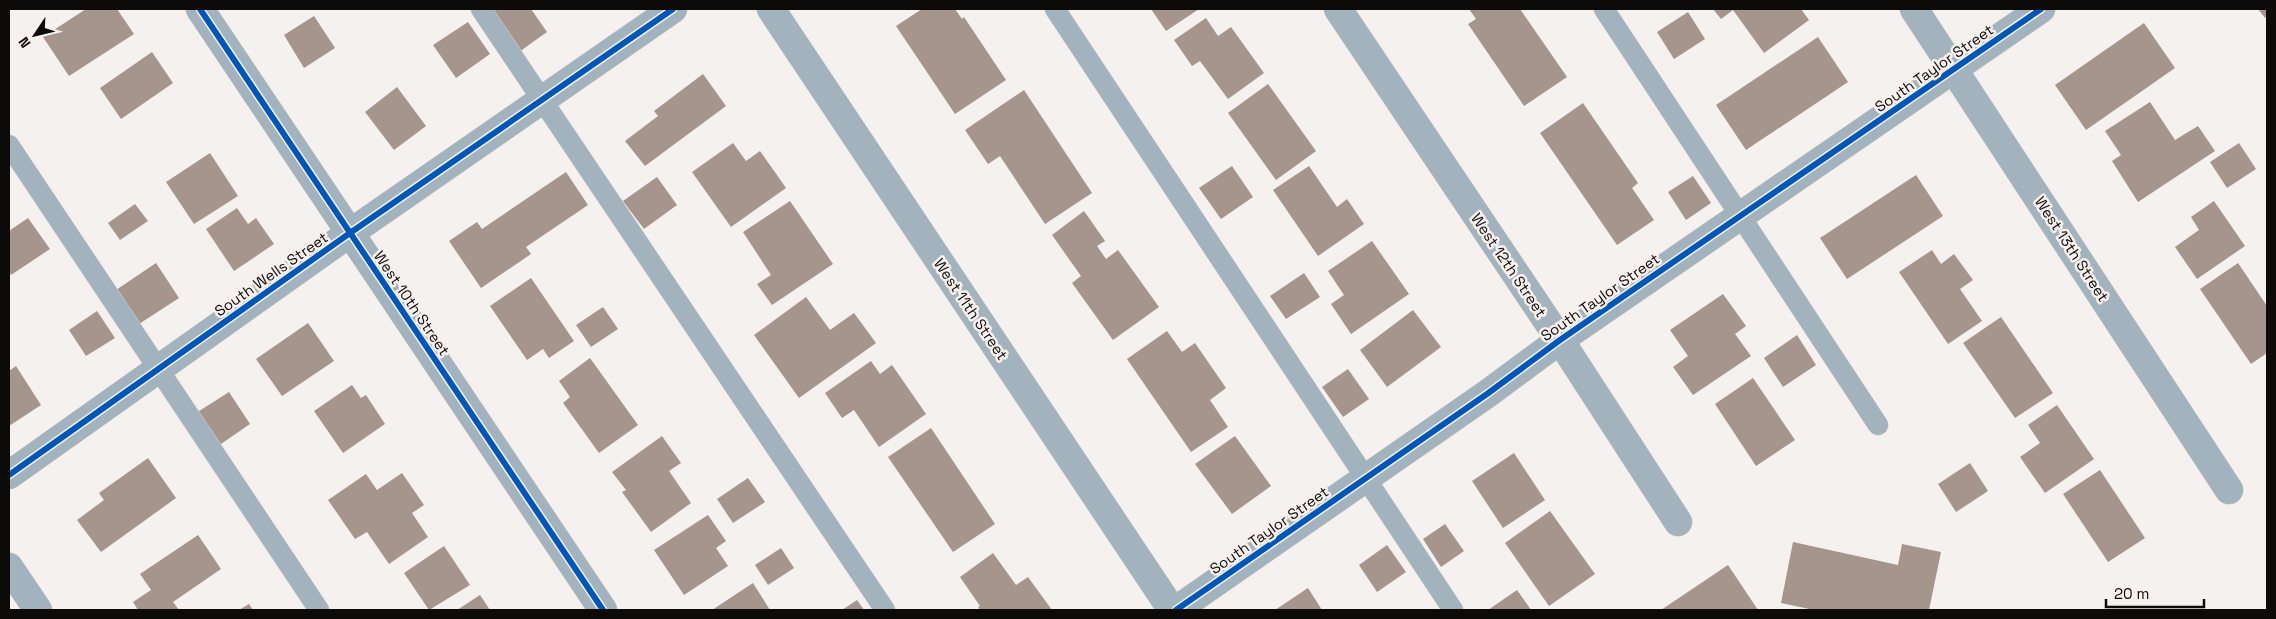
<svg xmlns="http://www.w3.org/2000/svg" width="2276" height="619" font-family="'Space Grotesk',sans-serif">
<style>
.building{fill:#a5958c}
.lines{fill:none;stroke-linecap:round;stroke-linejoin:round}
.lane-casing{stroke:#cfcccb;stroke-width:21}
.street-casing{stroke:#cfcccb;stroke-width:29}
.lane{stroke:#a3b3bd;stroke-width:20}
.street{stroke:#a3b3bd;stroke-width:28}
.cycleway-casing{stroke:#f7f0ed;stroke-width:9}
.cycleway{stroke:#0057b8;stroke-width:6}
.labels{text-anchor:middle;dominant-baseline:central;stroke-width:5;stroke-linejoin:round;paint-order:stroke}
.street-label{font-size:15px;fill:#0d0b0a;stroke:#f7f0ed}
</style>
<rect width="100%" height="100%" fill="#f5f1ef"/>
<g class="building">
<polygon points="86,9 117,9 134,34 69,76 43,37"/>
<polygon points="489,9 531,9 547,32 519,52"/>
<polygon points="922,9 955,9 962,19 964,17 1006,80 955,114 896,26"/>
<polygon points="1151,9 1199,9 1166,31"/>
<polygon points="1469,9 1520,9 1567,77 1524,106 1468,24 1476,19"/>
<polygon points="1713,9 1801,9 1809,20 1764,53 1733,10 1721,19"/>
<polygon points="2258,9 2267,9 2267,16 2265,18"/>
<polygon points="1688,12 1705,39 1674,59 1657,32"/>
<polygon points="314,16 335,48 304,68 284,35"/>
<polygon points="1206,18 1218,36 1231,27 1264,73 1228,99 1200,61 1192,66 1174,40"/>
<polygon points="468,22 490,54 456,78 433,45"/>
<polygon points="2144,23 2175,68 2086,130 2055,85"/>
<polygon points="1818,37 1848,82 1746,150 1716,105"/>
<polygon points="152,52 173,83 121,119 100,88"/>
<polygon points="703,74 726,106 645,166 625,141 658,116 654,111"/>
<polygon points="1268,84 1316,151 1276,180 1228,113"/>
<polygon points="397,87 426,126 394,150 365,112"/>
<polygon points="1024,90 1092,193 1045,224 1000,156 988,164 965,130"/>
<polygon points="2150,102 2175,140 2198,126 2215,151 2138,202 2112,161 2121,155 2105,131"/>
<polygon points="1583,103 1638,183 1632,188 1654,220 1617,245 1540,133"/>
<polygon points="733,143 746,161 760,151 786,188 731,227 692,172"/>
<polygon points="2239,143 2256,169 2227,188 2210,162"/>
<polygon points="210,153 238,196 194,224 166,182"/>
<polygon points="1232,166 1253,197 1221,219 1199,188"/>
<polygon points="1309,166 1337,207 1347,199 1364,224 1318,256 1273,190"/>
<polygon points="566,172 588,205 526,247 531,254 481,288 449,241 477,222 482,229"/>
<polygon points="1916,175 1943,216 1847,279 1820,238"/>
<polygon points="1693,176 1711,203 1686,220 1668,192"/>
<polygon points="657,177 677,205 644,229 623,201"/>
<polygon points="790,201 833,264 772,305 757,284 771,275 743,232"/>
<polygon points="2214,201 2245,246 2197,279 2175,247 2199,230 2191,217"/>
<polygon points="135,204 148,221 120,240 108,223"/>
<polygon points="237,208 248,224 256,218 274,244 234,271 206,229"/>
<polygon points="1084,211 1105,241 1097,246 1106,259 1118,250 1159,307 1113,340 1072,283 1081,276 1052,235"/>
<polygon points="28,218 50,249 11,275 9,271 9,231"/>
<polygon points="1372,241 1409,294 1351,334 1331,304 1344,295 1328,271"/>
<polygon points="1932,250 1941,264 1954,254 1973,280 1960,289 1982,321 1948,344 1899,272"/>
<polygon points="156,263 179,298 139,324 116,290"/>
<polygon points="2238,263 2267,306 2267,353 2251,364 2200,289"/>
<polygon points="1304,273 1320,297 1286,319 1270,296"/>
<polygon points="531,278 574,341 549,358 543,349 527,360 490,306"/>
<polygon points="1723,294 1746,326 1735,334 1751,356 1693,395 1673,367 1688,356 1670,330"/>
<polygon points="806,297 830,330 854,313 876,343 799,398 754,335"/>
<polygon points="603,307 618,329 591,347 576,325"/>
<polygon points="1413,310 1441,347 1387,387 1360,350"/>
<polygon points="97,311 115,338 86,356 69,330"/>
<polygon points="2001,317 2053,393 2015,418 1963,343"/>
<polygon points="308,323 334,361 282,396 256,359"/>
<polygon points="1167,331 1182,352 1195,343 1226,388 1210,400 1228,427 1191,452 1127,359"/>
<polygon points="1797,335 1816,365 1783,387 1764,358"/>
<polygon points="590,358 638,425 599,453 563,403 570,397 559,381"/>
<polygon points="871,361 880,374 892,365 926,414 879,447 854,410 842,418 825,393"/>
<polygon points="16,366 41,405 9,426 9,371"/>
<polygon points="1348,369 1369,399 1343,417 1322,387"/>
<polygon points="1753,378 1795,440 1756,466 1715,404"/>
<polygon points="352,385 361,398 366,395 385,424 343,453 314,411"/>
<polygon points="229,392 250,424 218,446 196,413"/>
<polygon points="2057,405 2094,459 2045,493 2020,457 2040,443 2028,425"/>
<polygon points="931,428 995,524 953,552 888,457"/>
<polygon points="662,436 681,463 669,471 691,503 651,532 622,492 626,490 612,472"/>
<polygon points="1235,436 1271,486 1232,514 1195,464"/>
<polygon points="1514,453 1545,500 1503,528 1472,481"/>
<polygon points="148,458 176,498 101,552 77,520 104,500 99,493"/>
<polygon points="1970,463 1988,491 1956,512 1938,484"/>
<polygon points="2100,470 2145,538 2108,562 2063,494"/>
<polygon points="402,473 424,505 412,513 428,537 389,564 367,532 355,539 328,500 366,474 377,490"/>
<polygon points="748,478 765,502 733,523 717,499"/>
<polygon points="1550,511 1595,574 1549,606 1505,543"/>
<polygon points="708,515 726,541 716,548 728,566 684,595 654,550"/>
<polygon points="1445,524 1464,551 1441,567 1423,539"/>
<polygon points="198,535 221,569 173,602 179,610 138,610 133,602 151,590 140,574"/>
<polygon points="1793,542 1898,565 1902,544 1941,552 1929,610 1814,610 1781,603"/>
<polygon points="1387,545 1406,572 1377,592 1359,565"/>
<polygon points="444,546 470,585 429,610 404,573"/>
<polygon points="781,548 794,568 768,585 755,565"/>
<polygon points="993,553 1016,585 1028,577 1052,610 980,610 978,607 980,606 960,577"/>
<polygon points="1728,565 1758,610 1661,610"/>
<polygon points="753,583 770,610 712,610"/>
<polygon points="1308,588 1322,610 1275,610"/>
<polygon points="1517,590 1531,610 1488,610"/>
<polygon points="480,595 490,610 457,610"/>
<polygon points="857,600 864,610 842,610"/>
<polygon points="249,604 253,610 239,610"/>
</g>
<g class="lines">
<g class="lane-casing">
<g id="lane">
<polyline points="481,9 885,610"/>
<polyline points="1055,9 1453,610"/>
<polyline points="1604,9 1878,425"/>
<polyline points="9,145 319,610"/>
</g>
</g>
<g class="street-casing">
<g id="street">
<polyline points="200,9 603,610"/>
<polyline points="771,9 1172,610"/>
<polyline points="1338,9 1560,340 1678,522"/>
<polyline points="1914,9 2229,490"/>
<polyline points="9,475 350,233 673,9"/>
<polyline points="9,567 38,610"/>
<polyline points="1176,610 1487,394 1560,340 2041,9"/>
</g>
</g>
<use href="#lane" class="lane"/>
<use href="#street" class="street"/>
<g class="cycleway-casing">
<g id="cycleway">
<polyline points="200,9 603,610"/>
<polyline points="9,475 350,233 673,9"/>
<polyline points="1176,610 1487,394 1560,340 2041,9"/>
</g>
</g>
<use href="#cycleway" class="cycleway"/>
</g>
<g class="labels">
<g class="street-label">
<text transform="translate(1934 68) rotate(-35)">South Taylor Street</text>
<text transform="translate(2072 249) rotate(57)">West 13th Street</text>
<text transform="translate(1509 265) rotate(56)">West 12th Street</text>
<text transform="translate(271 274) rotate(-35)">South Wells Street</text>
<text transform="translate(1600 297) rotate(-35)">South Taylor Street</text>
<text transform="translate(412 303) rotate(56)">West 10th Street</text>
<text transform="translate(971 309) rotate(56)">West 11th Street</text>
<text transform="translate(1269 530) rotate(-35)">South Taylor Street</text>
</g>
</g>
<rect width="2276" height="619" fill="none" stroke="#0d0b0a" stroke-width="20"/>
<g transform="translate(35 35) rotate(235)" stroke="#f7f0ed" stroke-width="4" paint-order="stroke">
<path d="M0-4L9 19L0 12L-9 19Z" fill="#0d0b0a"/>
<text y="-8" font-size="14" font-weight="bold" text-anchor="middle" fill="#0d0b0a">N</text>
</g>
<path d="M2106 599v8h98v-8" fill="none" stroke="#0d0b0a" stroke-width="2.5"/>
<text x="2114" y="599" font-size="15" fill="#0d0b0a" stroke="#f7f0ed" stroke-width="4" paint-order="stroke">20 m</text>
</svg>
